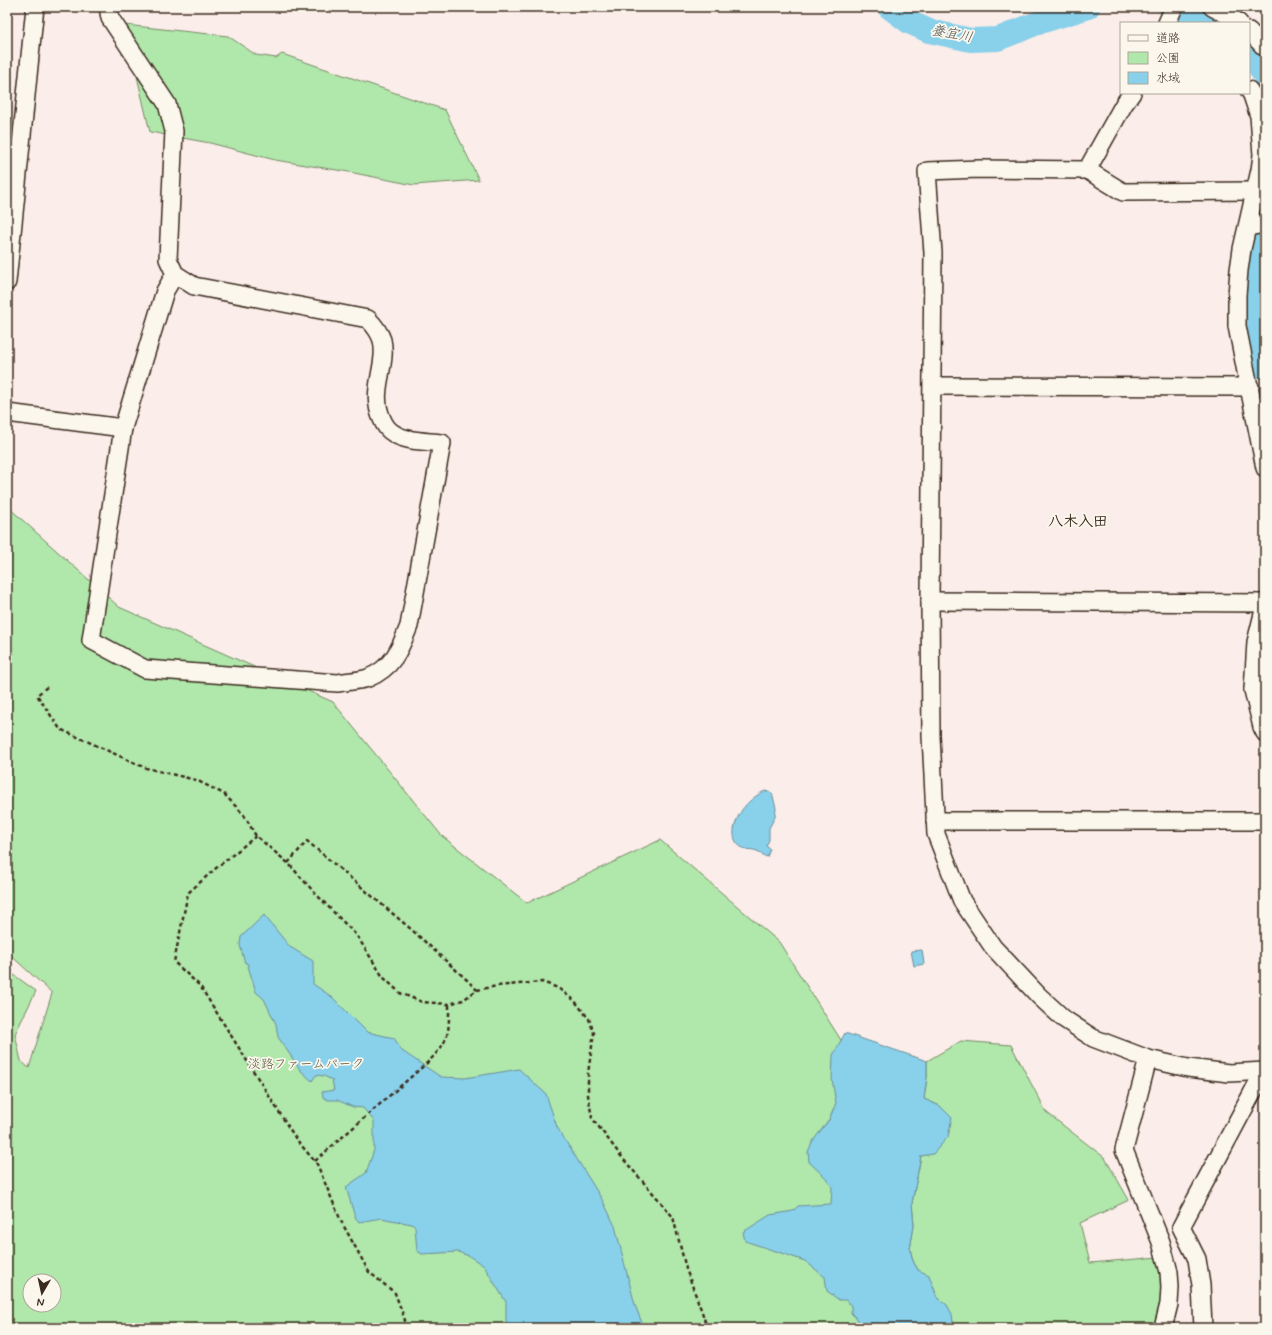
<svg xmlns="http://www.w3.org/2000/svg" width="1272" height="1335" font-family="Mynerve,'Klee One',sans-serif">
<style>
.green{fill:#b0e7ab;stroke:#768864;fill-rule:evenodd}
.water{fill:#89d0ea;stroke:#6a8e98}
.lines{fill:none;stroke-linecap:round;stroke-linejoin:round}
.river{stroke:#89d0ea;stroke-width:24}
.minor-casing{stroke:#3b2a1e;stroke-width:20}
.path{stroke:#3b2a1e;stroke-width:2.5;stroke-dasharray:4 3;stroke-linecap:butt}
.minor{stroke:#fbf7ec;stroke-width:17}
.labels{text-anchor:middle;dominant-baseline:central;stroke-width:3.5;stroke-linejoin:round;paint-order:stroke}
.park-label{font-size:13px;fill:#585941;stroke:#fbf7ec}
.water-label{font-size:14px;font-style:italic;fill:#4e5451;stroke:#fbf7ec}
.quarter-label{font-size:15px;font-weight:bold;fill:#3b2a1e;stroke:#fbf7ec}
</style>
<rect width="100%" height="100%" fill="#fbedea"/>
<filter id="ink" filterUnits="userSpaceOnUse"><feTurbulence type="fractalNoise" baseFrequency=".025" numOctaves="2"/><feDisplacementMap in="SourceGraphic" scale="8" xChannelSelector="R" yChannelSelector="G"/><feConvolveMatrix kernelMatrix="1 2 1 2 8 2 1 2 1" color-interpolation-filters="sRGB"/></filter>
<g filter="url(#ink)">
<g class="green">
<polygon points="125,25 228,36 256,55 276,58 282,54 445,110 479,180 414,185 349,172 275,160 210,143 150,132"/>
<path d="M7,506l112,101 214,95 109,134 85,67 133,-63 119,102 103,163 38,223h-913v-358l29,21 -21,43 6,27 8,7 23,-75 -45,-41zM30,1281h24v24h-24z"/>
<polygon points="961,1041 1011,1045 1046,1112 1105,1158 1129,1200 1080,1223 1090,1263 1159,1257 1163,1286 1155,1328 952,1328 953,1322 947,1305 937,1297 932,1283 918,1270 913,1261 910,1249 914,1226 912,1203 921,1156 940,1106 924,1099 927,1077 927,1061"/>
</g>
<g class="water">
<path d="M765,791l7,2 4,15 -1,9 -6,11v12l-3,6 4,3 -3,8c-4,-1 -5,-4 -8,-5 -8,-5 -15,1 -22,-9 -8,-10 1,-29 8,-37 5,-6 13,-12 20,-15z"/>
<polygon points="264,915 290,947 313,961 313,984 332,997 367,1032 394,1038 402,1051 441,1077 465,1078 519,1069 546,1094 557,1127 603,1201 615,1226 635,1305 644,1328 506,1328 506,1302 484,1266 469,1256 458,1252 422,1254 417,1251 415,1227 412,1224 381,1218 359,1222 355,1217 346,1187 366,1173 374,1150 374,1121 363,1108 353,1107 337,1100 328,1100 323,1097 322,1092 334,1090 332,1080 324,1076 316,1075 312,1081 301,1071 278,1037 276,1024 264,999 256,992 247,963 245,963 240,945 241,937"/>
<polygon points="922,950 924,964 914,966 911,951"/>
<polygon points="845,1033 927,1061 927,1077 924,1099 940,1106 952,1118 948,1137 933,1154 921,1156 912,1203 914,1226 910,1249 913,1261 918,1270 929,1275 937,1297 947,1305 952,1314 953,1322 952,1328 865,1328 851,1313 851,1306 846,1300 839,1300 827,1291 825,1277 805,1261 745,1241 743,1232 770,1215 793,1211 798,1206 831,1204 832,1187 826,1178 809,1162 808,1152 812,1142 829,1120 836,1103 832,1079 833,1055"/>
</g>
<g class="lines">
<g class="river">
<polyline points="889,7 909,22 929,31 971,40 998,39 1040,22 1088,7"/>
<polyline points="1170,7 1182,10 1212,23"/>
<polyline points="1249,54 1255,60 1265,76"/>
<path d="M1265,243c-10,27 -14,53 -11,82 2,14 8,29 11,43"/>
</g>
<g class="minor-casing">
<g id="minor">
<path d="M108,7l2,11 57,86 7,27 -6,128 7,15 19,12 174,33c6,6 11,12 14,21 6,26 -13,51 0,79 2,5 6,11 11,14 13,9 34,8 49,10l-33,183c-9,23 -16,42 -41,52 -9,3 -21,3 -30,5l-193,-14 -54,-29 32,-212 42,-137 10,-17"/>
<polyline points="1212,7 1231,17 1239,23"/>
<polyline points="1167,23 1174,7"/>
<polyline points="1249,31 1265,48"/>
<polyline points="1249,90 1252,95 1259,116 1262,155 1260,170 1242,249 1239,270 1237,295 1237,326 1265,468"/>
<polyline points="1132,93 1124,104 1087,170 1123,192 1256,191"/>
<polyline points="1087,170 979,169 927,171 933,253 930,601 931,736 936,834 962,901 993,947 1039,996 1064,1019 1093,1038 1148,1059"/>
<polyline points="1248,227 1265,224"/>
<polyline points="7,282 35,7"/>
<polyline points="933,386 1250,387"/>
<polyline points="7,413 123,428"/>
<polyline points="930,601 1265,603"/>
<polyline points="1258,680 1253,690 1262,727 1265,733"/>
<polyline points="1253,690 1256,642 1265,606"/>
<polyline points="935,821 1265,821"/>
<polyline points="1163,1328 1169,1304 1170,1287 1169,1272 1161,1242 1124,1150 1148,1059 1188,1068 1229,1073 1265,1071"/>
<polyline points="1203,1328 1201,1285 1197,1259 1181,1227 1264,1071"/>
</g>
</g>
<g class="path">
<polyline points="47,687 37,695 60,729 146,768 196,780 224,794 244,815 256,836 288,863 314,892 357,936 383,977 400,993 422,1002 449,1004 463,1000 477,990 497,986 542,982 558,988 574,1000 589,1019 594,1033 588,1073 588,1095 592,1118 624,1160 659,1200 673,1217 686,1269 702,1312 707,1328"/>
<polyline points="256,836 215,869 188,893 174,962 200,986 296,1139 317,1164 341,1221 369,1272 395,1293 405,1320 403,1328"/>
<polyline points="288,863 307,841 412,930 467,980 477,990"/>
<path d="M315,1161l113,-99c22,-22 21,-28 21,-58"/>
</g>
<use href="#minor" class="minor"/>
</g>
</g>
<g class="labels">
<g class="park-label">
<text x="306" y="1064">淡路ファームパーク</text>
</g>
<g class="water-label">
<text transform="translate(952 34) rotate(11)">養宜川</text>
</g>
<g class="quarter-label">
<text x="1078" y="522">八木入田</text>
</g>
</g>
<rect width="1272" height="1335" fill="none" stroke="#fbf7ec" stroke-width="24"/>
<rect x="12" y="12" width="1248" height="1311" fill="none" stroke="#3b2a1e" stroke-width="1.5" filter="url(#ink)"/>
<rect x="1120" y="22" width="130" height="72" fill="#fbf7ec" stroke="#aea59a"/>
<rect x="1128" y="35" width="20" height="6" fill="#fbf7ec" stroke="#aea59a"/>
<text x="1156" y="42" font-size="12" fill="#3b2a1e">道路</text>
<rect x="1128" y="52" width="20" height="12" fill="#b0e7ab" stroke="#aea59a"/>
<text x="1156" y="62" font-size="12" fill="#3b2a1e">公園</text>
<rect x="1128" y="72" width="20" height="12" fill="#89d0ea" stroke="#aea59a"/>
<text x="1156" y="82" font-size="12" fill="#3b2a1e">水域</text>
<g transform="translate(42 1293) rotate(189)"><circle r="19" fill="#fbf7ec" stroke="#aea59a"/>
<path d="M0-3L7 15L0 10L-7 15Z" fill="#3b2a1e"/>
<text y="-6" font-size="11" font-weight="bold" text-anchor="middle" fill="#3b2a1e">N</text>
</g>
</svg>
